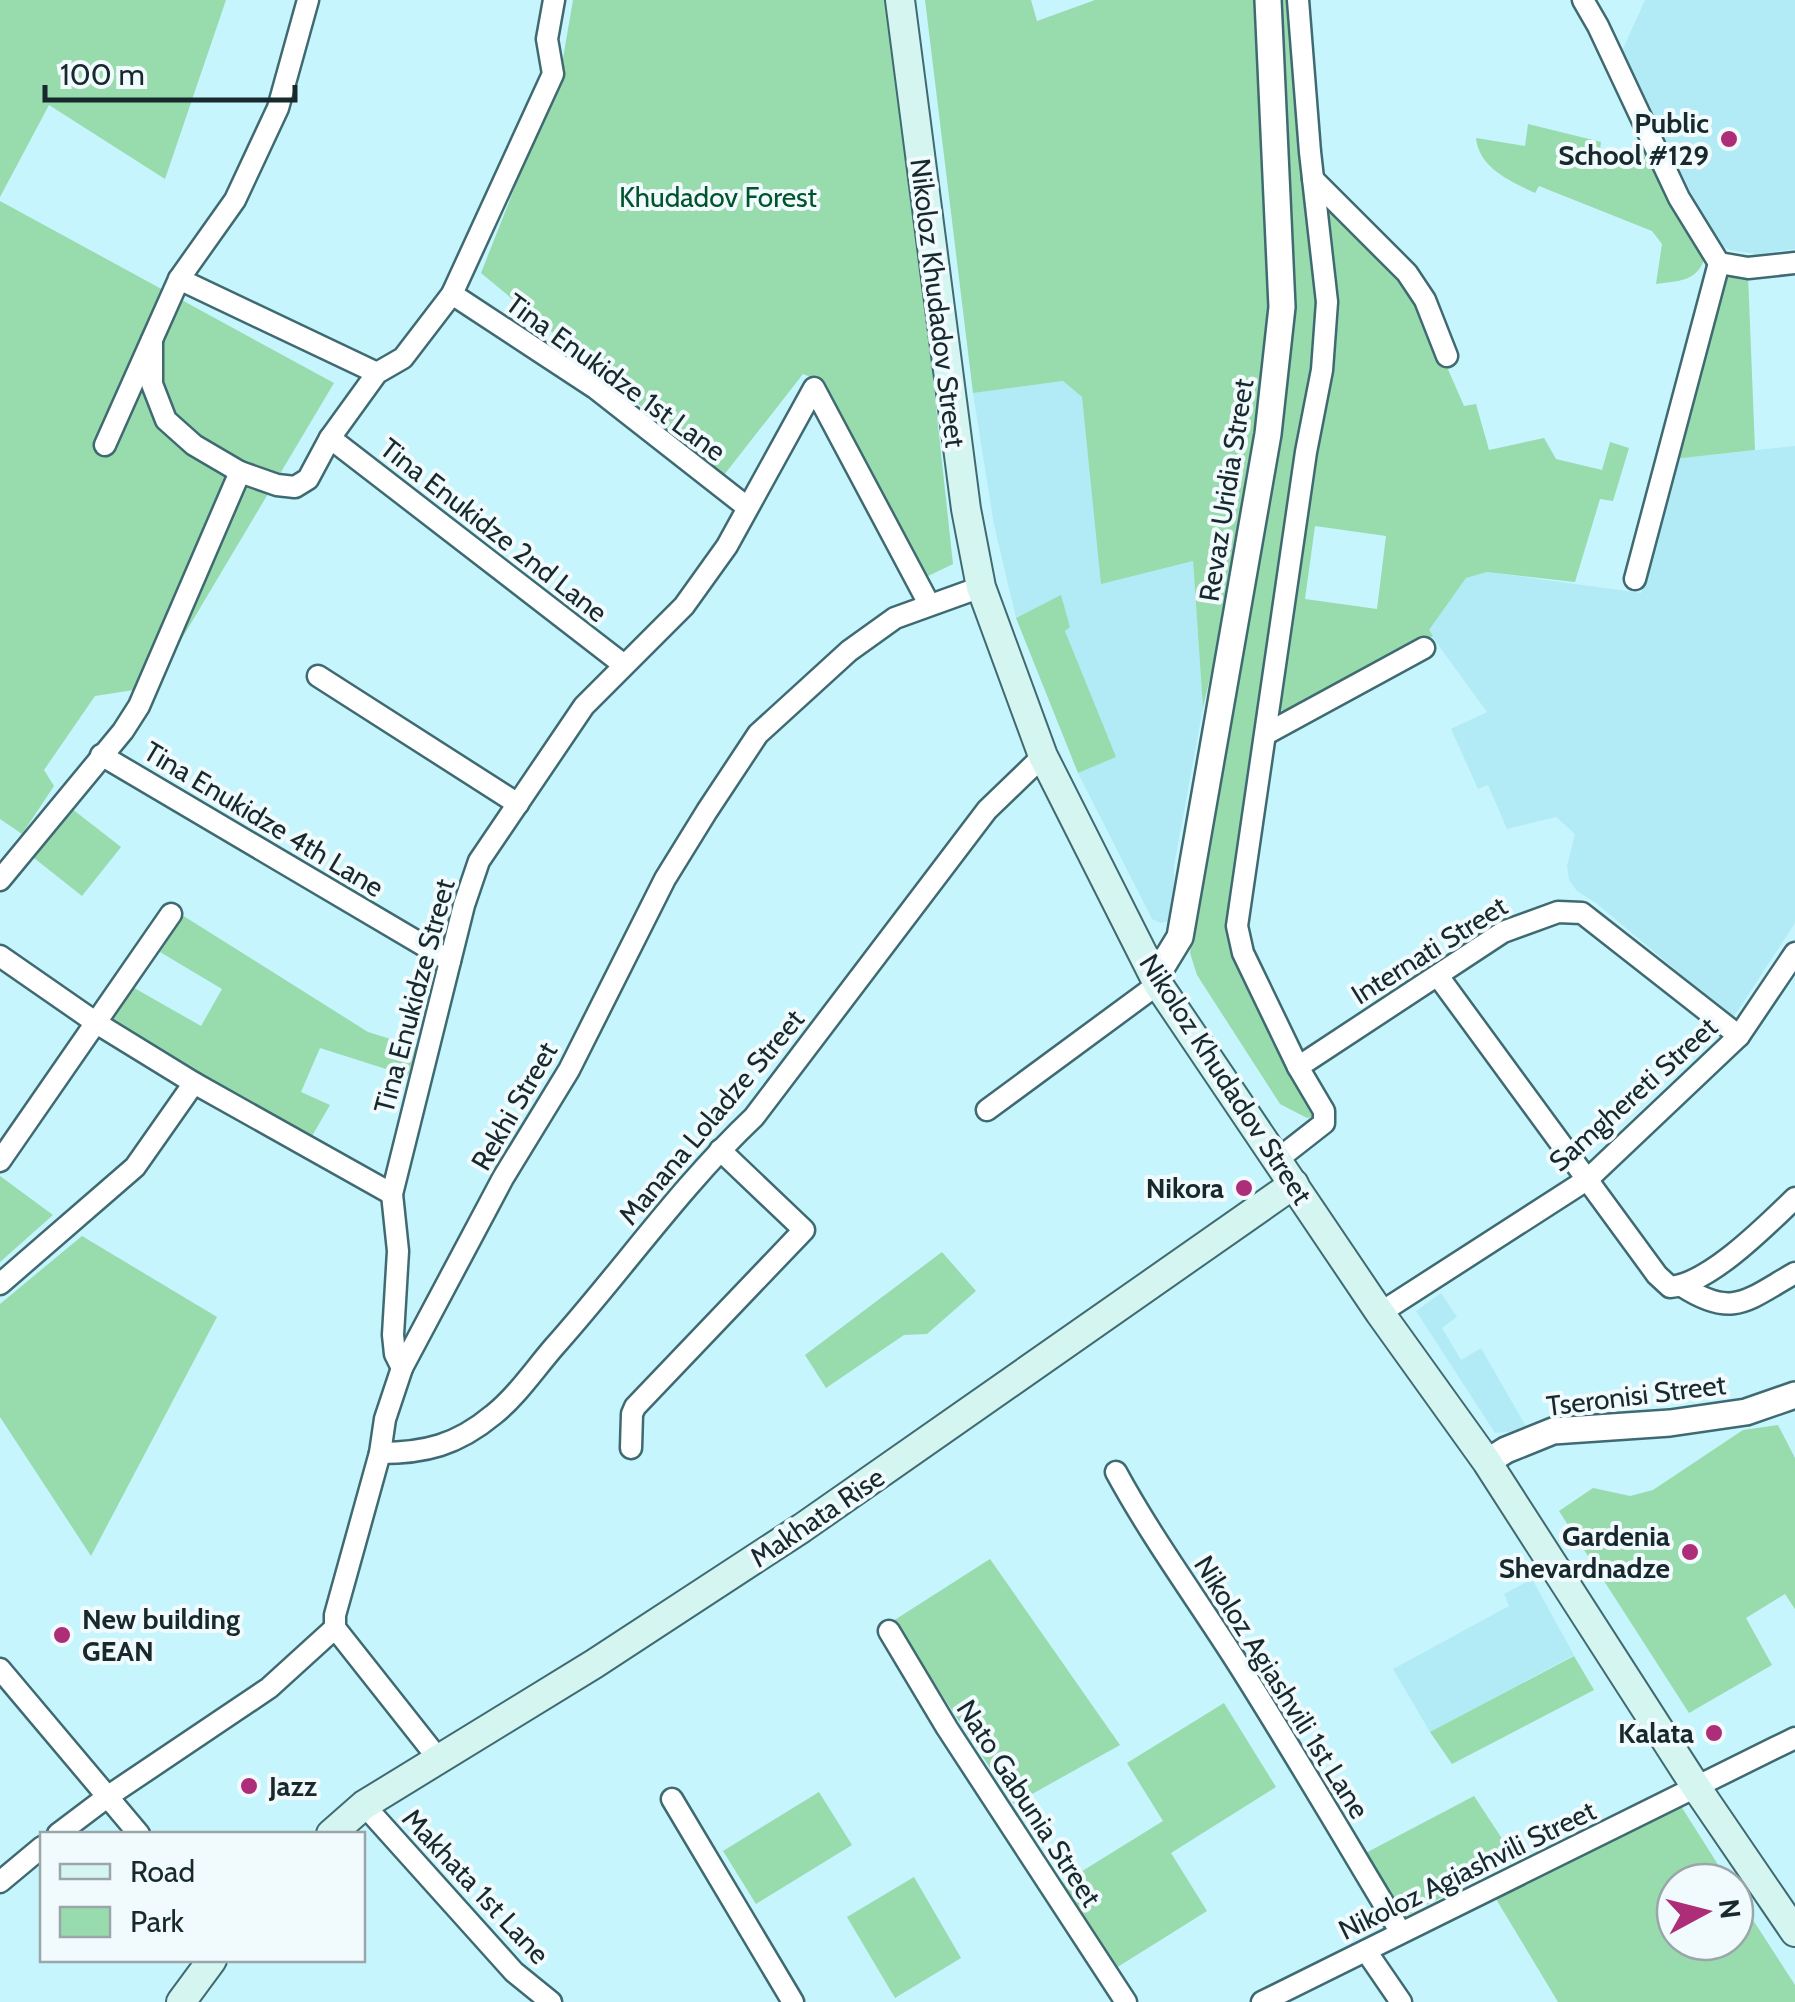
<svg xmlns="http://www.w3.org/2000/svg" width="1795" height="2002" font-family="Cabin,sans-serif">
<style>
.built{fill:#b2ebf5}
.green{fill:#98dbad;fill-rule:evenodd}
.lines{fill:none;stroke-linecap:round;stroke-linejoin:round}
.minor-casing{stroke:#406a72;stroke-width:25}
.tertiary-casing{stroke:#406a72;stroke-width:30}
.secondary-casing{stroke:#406a72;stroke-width:32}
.minor{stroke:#fff;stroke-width:20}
.tertiary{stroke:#fff;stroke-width:25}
.secondary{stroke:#d5f5f0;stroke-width:28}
.poi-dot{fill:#ae2d78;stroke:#f1fafc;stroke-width:4}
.labels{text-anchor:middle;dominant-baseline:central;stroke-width:8;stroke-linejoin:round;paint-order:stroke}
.poi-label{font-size:28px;font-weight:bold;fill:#17292d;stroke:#f1fafc;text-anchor:end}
.park-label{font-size:28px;fill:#00542b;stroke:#f1fafc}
.street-label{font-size:28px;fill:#17292d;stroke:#f1fafc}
</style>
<rect width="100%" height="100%" fill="#c6f5fd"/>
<g class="built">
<polygon points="1645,0 1795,0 1795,249 1757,254 1730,250 1716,243 1621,53"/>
<polygon points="1063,381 1082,397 1102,583 1193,561 1203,708 1174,866 1174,910 1168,921 1161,923 1152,919 1078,773 1115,757 1065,631 1062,596 1016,618 994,525 973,393"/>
<polygon points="1795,446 1795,923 1733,1018 1596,903 1577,891 1569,880 1567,866 1575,834 1556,817 1507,829 1488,785 1478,789 1451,729 1487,712 1428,631 1466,578 1487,572 1641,593 1674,459"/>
<polygon points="1441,1293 1457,1317 1442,1328 1461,1360 1481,1348 1528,1430 1495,1433 1416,1311"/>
<polygon points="1532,1579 1574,1655 1430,1732 1393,1669 1509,1606 1504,1594"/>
</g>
<g class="green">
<polygon points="0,0 226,0 165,179 49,105 0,197"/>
<polygon points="573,0 892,0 953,564 924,578 823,382 803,374 724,475 481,273 561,70"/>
<polygon points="925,0 1031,0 1037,21 1095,0 1258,0 1276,294 1247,516 1203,708 1193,561 1101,584 1082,397 1063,381 973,393"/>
<polygon points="1278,0 1290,0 1321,315 1230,923 1236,962 1244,982 1316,1116 1307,1118 1280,1104 1197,975 1190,953 1201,850 1290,306"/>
<path d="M1528,124l73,18 -2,16 44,-11 61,113c-8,22 -27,21 -48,24l6,-40 -10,-13 -113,-45 -4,7c-25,-12 -56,-25 -59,-55l49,8z"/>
<path d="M1319,199l78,70 22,34 45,103 12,-2 13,46 55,-12 12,21 46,11 8,-28 19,6 -16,53 -13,-2 -25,83 -88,-10 -21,6 -37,52 4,6 -148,76 -8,-5 48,-344zM1315,526l71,10 -9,73 -72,-10z"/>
<polygon points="0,201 334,383 153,687 95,696 44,770 54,786 22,834 0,819"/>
<polygon points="1748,275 1755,450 1674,459 1721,277"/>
<polygon points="1061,595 1070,627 1065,631 1116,757 1078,773 1016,618"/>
<polygon points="67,805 121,847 82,896 29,854"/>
<polygon points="182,915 368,1032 416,1047 408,1076 320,1048 301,1092 330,1105 308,1143 100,1013 122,981 201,1026 222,989 160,952"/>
<polygon points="0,1176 53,1215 0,1262"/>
<polygon points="82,1236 217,1317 91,1556 0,1417 0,1304"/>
<polygon points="942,1252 976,1291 927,1334 904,1335 826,1388 805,1355"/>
<polygon points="1778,1425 1795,1458 1795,1609 1785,1594 1746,1618 1772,1665 1689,1713 1559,1511 1593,1488 1630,1496 1653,1490 1743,1430"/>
<polygon points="990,1559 1120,1745 1014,1804 893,1621"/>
<polygon points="1574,1656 1594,1690 1452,1764 1430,1732"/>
<polygon points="1224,1703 1276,1787 1171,1853 1207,1911 1116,1968 1063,1883 1163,1821 1127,1763"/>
<polygon points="819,1792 852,1845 756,1904 723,1851"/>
<polygon points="1474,1796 1516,1860 1401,1918 1360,1856"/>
<polygon points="1679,1803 1729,1882 1675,1882 1675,1942 1735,1942 1735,1892 1795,1985 1795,2002 1558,2002 1493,1894"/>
<polygon points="914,1877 961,1958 895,1998 847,1917"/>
</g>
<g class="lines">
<g class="minor-casing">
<g id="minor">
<polyline points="1298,0 1310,152 1327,302 1322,370 1306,452 1237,926 1243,953 1298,1067"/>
<polyline points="1583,0 1598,26 1679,198 1719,263 1748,268 1795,263"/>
<polyline points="1313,179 1407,273 1425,300 1447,356"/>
<polyline points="179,279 377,373"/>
<polyline points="452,294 595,388 747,507"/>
<polyline points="152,340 152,384 166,420 194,445 240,472 277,485 295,487 308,479 330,438 377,373 403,358 452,294 553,74 547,39 554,0"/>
<polyline points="330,438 624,665"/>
<polyline points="105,445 179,279 235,200 278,108 308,0"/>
<polyline points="1635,579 1719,263"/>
<polyline points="318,676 518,804"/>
<polyline points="1266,734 1424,648"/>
<polyline points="101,755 450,961"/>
<polyline points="0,880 123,731 139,706 240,472"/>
<polyline points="0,956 98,1024 194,1083"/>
<path d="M1438,976l219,299 13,12c39,-3 97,-62 125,-89"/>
<polyline points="987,1110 1158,984"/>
<polyline points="1278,1159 1324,1123 1324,1111 1298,1067 1503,932 1558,912 1582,913 1739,1036"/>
<polyline points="0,1161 171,914"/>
<polyline points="0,1284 135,1167 194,1083 392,1194"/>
<path d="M1682,1286c51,33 65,14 113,-13"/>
<polyline points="1380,1313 1588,1179 1739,1036 1795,953"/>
<polyline points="402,1368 395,1354 393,1335 398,1251 392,1194 464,905 479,861 584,706 684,606 727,546 814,388 929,604"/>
<polyline points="631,1448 632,1414 635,1407 804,1230 720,1150"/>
<path d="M380,1453c45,0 77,-8 113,-38 23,-18 42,-46 61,-68 68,-76 126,-160 200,-230l233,-307 56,-54"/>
<path d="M1116,1472c37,68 83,130 124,195 55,87 107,176 160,264"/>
<polyline points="889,1631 947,1728 1126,2002"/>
<polyline points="0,1669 139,1834"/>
<polyline points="437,1757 335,1628 335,1615 380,1453 385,1419 402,1368 503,1178 569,1070 665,879 707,811 758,734 849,651 895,618 981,587"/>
<polyline points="672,1799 793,2002"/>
<polyline points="364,1805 514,1972 551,2002"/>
<polyline points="58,1834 107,1797 269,1688 335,1628"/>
<polyline points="0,1882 42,1847"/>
<polyline points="1366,1951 1401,2002"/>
<path d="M1262,2002c178,-88 355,-177 533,-264"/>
</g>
</g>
<g class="tertiary-casing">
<g id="tertiary">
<polyline points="1155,978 1180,937 1268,434 1282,307 1268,0"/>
<polyline points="1487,1462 1506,1450 1553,1431 1670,1423 1746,1412 1795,1395"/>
</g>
</g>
<g class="secondary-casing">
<g id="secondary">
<polyline points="900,0 966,509 981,587 1043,756 1158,984 1380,1313 1487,1462 1696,1787 1795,1932"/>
<polyline points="331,1834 364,1805 594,1664 802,1528 1294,1184"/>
<polyline points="181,2002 212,1960"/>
</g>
</g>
<use href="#minor" class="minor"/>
<use href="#tertiary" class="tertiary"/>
<use href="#secondary" class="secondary"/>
</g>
<g class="poi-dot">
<circle cx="1729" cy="139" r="10"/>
<circle cx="1244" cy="1188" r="10"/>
<circle cx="1690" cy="1552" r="10"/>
<circle cx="62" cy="1635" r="10"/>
<circle cx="1714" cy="1733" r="10"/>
<circle cx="249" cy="1786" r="10"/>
</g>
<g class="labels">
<g class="poi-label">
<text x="1709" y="123">Public<tspan x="1709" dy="32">School #129</tspan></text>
<text x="1224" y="1188">Nikora</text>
<text x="1670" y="1536">Gardenia<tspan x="1670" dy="32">Shevardnadze</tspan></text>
<text x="82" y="1619" text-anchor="start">New building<tspan x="82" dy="32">GEAN</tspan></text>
<text x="1694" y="1733">Kalata</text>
<text x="269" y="1786" text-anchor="start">Jazz</text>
</g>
<g class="park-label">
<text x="718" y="197">Khudadov Forest</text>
</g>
<g class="street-label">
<text transform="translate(938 303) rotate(83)">Nikoloz Khudadov Street</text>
<text transform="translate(616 377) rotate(36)">Tina Enukidze 1st Lane</text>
<text transform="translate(1226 490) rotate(-81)">Revaz Uridia Street</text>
<text transform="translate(494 530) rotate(38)">Tina Enukidze 2nd Lane</text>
<text transform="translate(264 819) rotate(31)">Tina Enukidze 4th Lane</text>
<text transform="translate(1429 950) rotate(-32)">Internati Street</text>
<text transform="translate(414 996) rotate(-75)">Tina Enukidze Street</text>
<text transform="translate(1226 1079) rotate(57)">Nikoloz Khudadov Street</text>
<text transform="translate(1633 1094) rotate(-42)">Samghereti Street</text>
<text transform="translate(514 1106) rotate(-60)">Rekhi Street</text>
<text transform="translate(711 1117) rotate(-50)">Manana Loladze Street</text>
<text transform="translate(1636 1395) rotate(-7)">Tseronisi Street</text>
<text transform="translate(817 1517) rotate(-34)">Makhata Rise</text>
<text transform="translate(1282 1687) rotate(58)">Nikoloz Agiashvili 1st Lane</text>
<text transform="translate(1029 1803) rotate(57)">Nato Gabunia Street</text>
<text transform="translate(1467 1870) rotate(-26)">Nikoloz Agiashvili Street</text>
<text transform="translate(476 1886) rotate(47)">Makhata 1st Lane</text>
</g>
</g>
<rect x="40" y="1832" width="325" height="130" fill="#f1fafc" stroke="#9aa6a9" stroke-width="2.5"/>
<rect x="60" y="1864" width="50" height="15" fill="#d5f5f0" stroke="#9aa6a9" stroke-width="2.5"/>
<text x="130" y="1882" font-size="30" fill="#17292d">Road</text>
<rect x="60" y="1907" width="50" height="30" fill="#98dbad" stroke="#9aa6a9" stroke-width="2.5"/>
<text x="130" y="1932" font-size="30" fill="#17292d">Park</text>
<g transform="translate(1705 1912) rotate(83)"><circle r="48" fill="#f1fafc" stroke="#9aa6a9" stroke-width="2.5"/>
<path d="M0-8L18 38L0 25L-18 38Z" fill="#ae2d78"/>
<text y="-15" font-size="28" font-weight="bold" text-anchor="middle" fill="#17292d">N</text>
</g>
<path d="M45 85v15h250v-15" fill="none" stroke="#17292d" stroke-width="5"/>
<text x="60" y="85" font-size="30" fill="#17292d" stroke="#f1fafc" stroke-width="8" paint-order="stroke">100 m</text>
</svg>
